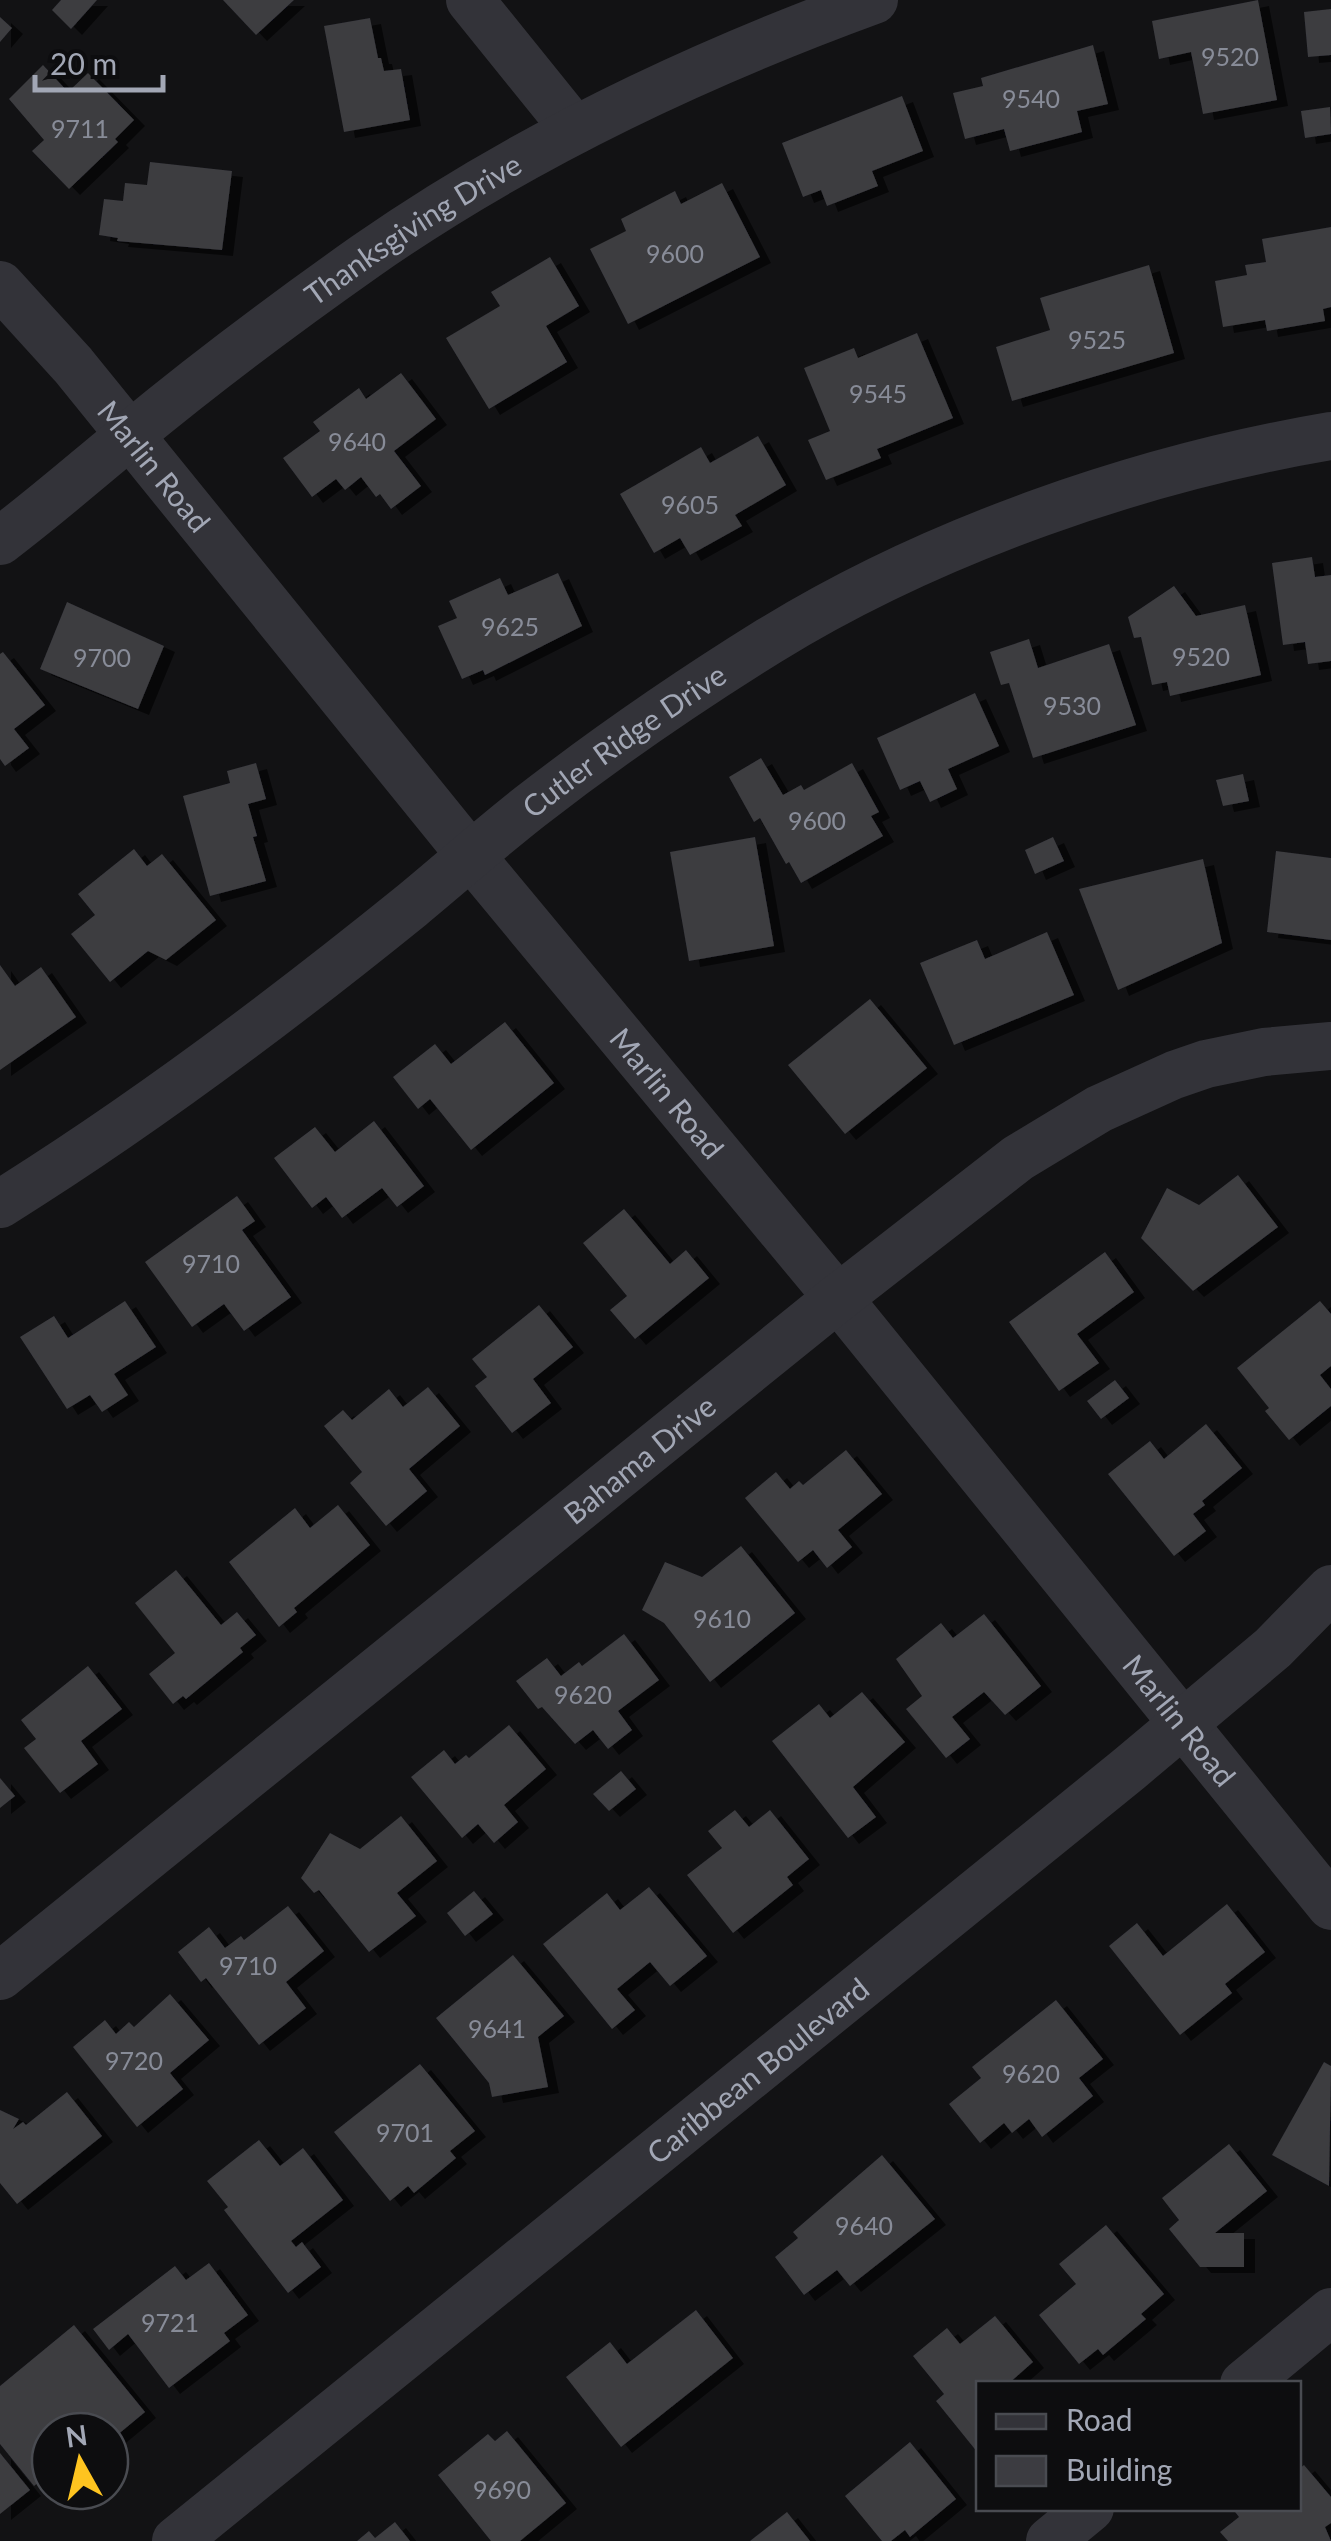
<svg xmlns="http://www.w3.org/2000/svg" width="1331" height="2541" font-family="Lato,sans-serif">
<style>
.building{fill:#3c3c41;filter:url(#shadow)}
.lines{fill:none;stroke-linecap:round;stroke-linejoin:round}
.minor{stroke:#333339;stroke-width:48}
.labels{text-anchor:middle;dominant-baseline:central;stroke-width:9;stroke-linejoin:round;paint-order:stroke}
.number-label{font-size:25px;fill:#888c98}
.street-label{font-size:30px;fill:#a2a7b5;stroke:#0d0d0f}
</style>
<defs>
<filter id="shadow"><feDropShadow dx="11" dy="6" stdDeviation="0" flood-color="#0009"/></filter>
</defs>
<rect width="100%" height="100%" fill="#121214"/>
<g class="building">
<polygon points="61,0 97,0 71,29 52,10"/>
<polygon points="223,0 294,0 256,35"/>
<polygon points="1258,0 1277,100 1203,114 1191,52 1159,59 1152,21"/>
<polygon points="1331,9 1331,55 1308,57 1304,12"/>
<polygon points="0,17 12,28 0,42"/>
<polygon points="370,18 378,58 381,58 384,71 401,69 410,120 344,132 324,26"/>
<polygon points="1093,45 1108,104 1077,111 1082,132 1010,151 1004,129 965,139 953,93 983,86 981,78"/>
<polygon points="43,65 68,92 88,73 134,120 115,139 118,142 69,189 32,151 44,140 9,99"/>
<polygon points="902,96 923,151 872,171 878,186 827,206 821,190 803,197 782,143"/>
<polygon points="1330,107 1331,134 1305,138 1301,111"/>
<polygon points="150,162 232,171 222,250 117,241 118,238 99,235 104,199 123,201 125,183 147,185"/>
<polygon points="722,183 760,257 628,324 590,249 626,231 621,219 675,191 681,204"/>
<polygon points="1331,227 1331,307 1323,309 1325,321 1267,331 1265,320 1223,327 1215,281 1247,275 1245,265 1266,262 1262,239"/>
<polygon points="550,257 579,306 546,326 567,362 489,409 446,338 500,306 491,292"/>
<polygon points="1149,265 1174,353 1012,401 996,347 1050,330 1040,298"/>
<polygon points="917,333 953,418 877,449 881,458 826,480 808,440 830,431 804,368 854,348 858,358"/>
<polygon points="401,373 436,419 394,451 421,486 391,509 380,494 376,497 361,477 345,490 336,479 312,497 283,458 320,431 313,422 359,388 366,399"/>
<polygon points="758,436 786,485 735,515 742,526 690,555 680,538 654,553 620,494 701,447 710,463"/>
<polygon points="1312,557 1315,577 1331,575 1331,661 1308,664 1305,642 1283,645 1272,563"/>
<polygon points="558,573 582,626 485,675 483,670 462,679 438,626 457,618 449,601 500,578 508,595"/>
<polygon points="1174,586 1196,616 1245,605 1261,675 1170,696 1167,682 1152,685 1141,637 1134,638 1128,617"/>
<polygon points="67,602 164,646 138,709 40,669"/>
<polygon points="1029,639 1038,668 1109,644 1136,725 1033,758 1009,683 1001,685 990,652"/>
<polygon points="3,652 45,705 14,729 29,748 5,766 0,759 0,654"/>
<polygon points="975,693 999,746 948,769 957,789 930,802 920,781 900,790 877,738"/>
<polygon points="761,758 783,795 801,785 804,790 852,763 879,812 871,816 883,836 801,883 789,862 786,864 760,818 754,822 729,777"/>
<polygon points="256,763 266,799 248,804 257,836 253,837 266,881 210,896 183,796 230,783 227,771"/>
<polygon points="1243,774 1249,801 1223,806 1216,780"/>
<polygon points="755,837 774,946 689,961 670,852"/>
<polygon points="1053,837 1064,861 1035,874 1025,850"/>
<polygon points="134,849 147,866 162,854 216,920 166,960 148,951 110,982 71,934 95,915 78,894"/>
<polygon points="1276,851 1331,858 1331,940 1267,932"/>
<polygon points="1203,859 1222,943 1118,990 1079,889"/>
<polygon points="1047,932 1074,995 954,1045 920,963 977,940 985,959"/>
<polygon points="0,965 15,986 41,967 76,1017 0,1070"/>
<polygon points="870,999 927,1068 845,1134 788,1065"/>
<polygon points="505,1022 554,1083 471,1150 430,1099 418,1109 393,1077 435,1044 451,1064"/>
<polygon points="374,1121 424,1186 397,1207 382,1188 342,1218 326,1197 312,1208 274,1158 315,1127 335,1152"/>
<polygon points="1238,1175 1278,1227 1193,1291 1141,1238 1167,1188 1199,1205"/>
<polygon points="237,1196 255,1221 242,1230 291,1297 244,1331 224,1304 192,1327 145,1262"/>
<polygon points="624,1209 670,1264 686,1250 709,1278 635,1339 610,1310 627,1296 583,1243"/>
<polygon points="1105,1252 1134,1292 1077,1334 1099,1363 1059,1391 1009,1322"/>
<polygon points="125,1301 156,1347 114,1374 128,1395 102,1412 90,1395 67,1409 20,1337 54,1316 68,1338"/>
<polygon points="1320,1301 1331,1314 1331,1366 1320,1375 1331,1389 1331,1406 1289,1440 1265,1411 1269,1408 1237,1368"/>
<polygon points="539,1305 573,1347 533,1379 551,1403 512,1433 475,1386 487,1377 472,1359"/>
<polygon points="1115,1380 1129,1398 1101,1419 1087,1401"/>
<polygon points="428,1387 460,1426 409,1469 427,1491 386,1526 350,1483 362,1472 324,1426 343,1410 352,1420 389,1389 403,1407"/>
<polygon points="1206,1424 1242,1468 1202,1501 1205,1505 1193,1514 1206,1531 1174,1556 1108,1474 1150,1441 1164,1459"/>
<polygon points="846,1450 882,1494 838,1530 852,1547 827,1568 813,1550 798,1562 745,1498 776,1472 790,1489 799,1481 803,1485"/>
<polygon points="338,1505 370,1545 294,1608 297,1612 279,1627 229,1562 295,1508 310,1528"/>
<polygon points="741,1546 795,1613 710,1682 664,1623 642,1610 665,1562 702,1577"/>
<polygon points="176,1570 221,1625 237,1612 256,1635 240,1648 243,1652 186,1699 183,1696 173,1704 149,1674 175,1653 135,1603"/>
<polygon points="984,1614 1041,1686 1005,1715 984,1692 952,1717 970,1739 946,1758 906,1709 922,1696 896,1659 941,1623 953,1638"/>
<polygon points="624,1634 659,1680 618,1711 632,1730 608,1749 593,1730 575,1744 542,1707 538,1709 516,1681 547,1658 561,1676 579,1662 582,1666"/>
<polygon points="88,1666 122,1709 81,1741 98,1764 60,1793 24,1748 36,1739 21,1720"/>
<polygon points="862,1692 905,1742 853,1787 876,1817 848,1838 772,1741 819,1704 830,1718"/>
<polygon points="509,1725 546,1769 504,1805 518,1822 494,1843 478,1824 462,1838 411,1777 444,1750 455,1764 466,1755 469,1758"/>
<polygon points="621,1771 636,1789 609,1811 593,1794"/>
<polygon points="0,1778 15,1796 0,1808"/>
<polygon points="735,1810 749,1827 770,1810 809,1859 787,1877 793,1885 733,1933 687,1875 722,1848 708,1831"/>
<polygon points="401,1816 437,1861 397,1893 416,1916 369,1952 319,1890 314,1893 301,1878 330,1833 360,1849"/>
<polygon points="649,1887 707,1956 670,1986 650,1962 617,1989 635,2010 612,2029 543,1944 607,1893 620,1910"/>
<polygon points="474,1891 493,1914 465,1936 447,1913"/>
<polygon points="1227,1904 1265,1952 1225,1984 1232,1993 1180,2035 1109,1946 1137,1923 1163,1956"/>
<polygon points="288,1906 324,1951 286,1982 306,2008 259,2045 206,1978 201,1982 178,1952 209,1927 225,1948 241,1936 244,1940"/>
<polygon points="513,1955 564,2016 538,2037 548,2087 492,2097 489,2083 436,2018"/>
<polygon points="170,1994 209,2040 170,2073 183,2089 137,2127 73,2047 105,2020 116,2034 129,2022 134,2027"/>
<polygon points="1056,2000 1103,2059 1079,2078 1093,2096 1042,2137 1029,2119 1012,2133 1004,2123 980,2143 949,2104 981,2078 972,2067"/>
<polygon points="1324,2062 1331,2066 1329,2186 1272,2155"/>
<polygon points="420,2064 475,2131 450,2151 456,2158 414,2193 408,2186 390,2201 334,2132"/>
<polygon points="67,2092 102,2136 17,2204 0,2183 0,2110 19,2119 13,2129 23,2122 26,2125"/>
<polygon points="259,2140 280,2166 303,2148 343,2200 291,2241 296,2247 302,2242 321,2267 288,2293 224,2210 228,2207 207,2181"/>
<polygon points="1229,2144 1267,2191 1215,2233 1244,2233 1244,2267 1200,2267 1169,2229 1179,2220 1162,2198"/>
<polygon points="882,2155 935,2219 850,2286 837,2270 804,2295 775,2257 798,2238 793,2232"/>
<polygon points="1106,2225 1164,2294 1141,2314 1146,2319 1103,2355 1098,2349 1079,2364 1039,2315 1076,2284 1059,2264"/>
<polygon points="209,2263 248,2315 224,2333 230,2341 169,2388 128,2334 109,2350 93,2329 175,2266 186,2280"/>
<polygon points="696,2310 733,2358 621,2447 566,2377 610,2342 627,2364"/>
<polygon points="995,2316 1033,2362 1008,2384 978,2384 978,2453 936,2401 944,2394 913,2356 947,2328 960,2344"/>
<polygon points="74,2325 145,2412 110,2441 110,2431 93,2431 85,2420 71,2431 50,2431 50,2484 44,2478 34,2486 0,2444 0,2386"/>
<polygon points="507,2431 566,2503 520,2541 491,2541 438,2475 488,2434 495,2441"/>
<polygon points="910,2442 956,2499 910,2537 905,2530 891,2541 882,2541 845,2496"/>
<polygon points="0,2453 30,2490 0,2514"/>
<polygon points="1304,2465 1331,2497 1331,2523 1325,2527 1331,2541 1228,2541 1220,2532 1239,2517 1232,2508 1298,2508 1298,2470"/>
<polygon points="787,2512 810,2541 750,2541"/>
<polygon points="395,2522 410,2541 357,2541 369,2531 375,2538"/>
</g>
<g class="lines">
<g class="minor">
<polyline points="470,0 575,130"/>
<path id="s1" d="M0,285l73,80 398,491 367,442 493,608"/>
<path id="s2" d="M0,541c45,-34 86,-70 130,-106 76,-63 155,-122 236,-179 156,-109 330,-191 508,-256"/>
<path id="s3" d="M0,1204c143,-89 280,-192 411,-298 40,-33 79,-68 120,-100 76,-59 156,-114 238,-165 164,-101 372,-173 562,-205"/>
<path id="s4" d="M0,1976l838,-678 180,-140 81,-49 75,-34 32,-11 58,-12 67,-6"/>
<polyline points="1244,2384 1331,2312"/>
<path id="s5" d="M176,2541l953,-772 144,-121 58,-59"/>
<polyline points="1050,2541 1090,2508"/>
</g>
</g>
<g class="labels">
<g class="number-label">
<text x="1230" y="56">9520</text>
<text x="1031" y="98">9540</text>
<text x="80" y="128">9711</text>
<text x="675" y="253">9600</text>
<text x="1097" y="339">9525</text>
<text x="878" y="393">9545</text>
<text x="357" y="441">9640</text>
<text x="690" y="504">9605</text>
<text x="510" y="626">9625</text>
<text x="1201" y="656">9520</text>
<text x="102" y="657">9700</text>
<text x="1072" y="705">9530</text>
<text x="817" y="820">9600</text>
<text x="211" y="1263">9710</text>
<text x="722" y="1618">9610</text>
<text x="583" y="1694">9620</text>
<text x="248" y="1965">9710</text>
<text x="497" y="2028">9641</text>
<text x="134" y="2060">9720</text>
<text x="1031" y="2073">9620</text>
<text x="405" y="2132">9701</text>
<text x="864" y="2225">9640</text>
<text x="170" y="2322">9721</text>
<text x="502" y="2489">9690</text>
</g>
<g class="street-label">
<text stroke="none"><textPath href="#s2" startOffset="518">Thanksgiving Drive</textPath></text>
<text stroke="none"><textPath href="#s1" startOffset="238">Marlin Road</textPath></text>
<text stroke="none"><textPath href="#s3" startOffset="778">Cutler Ridge Drive</textPath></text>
<text stroke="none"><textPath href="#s1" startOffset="1048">Marlin Road</textPath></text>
<text stroke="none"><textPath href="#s4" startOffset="822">Bahama Drive</textPath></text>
<text stroke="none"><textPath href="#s1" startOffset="1858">Marlin Road</textPath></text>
<text stroke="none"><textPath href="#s5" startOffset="748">Caribbean Boulevard</textPath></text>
</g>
</g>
<rect x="976" y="2381" width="325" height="130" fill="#0d0d0f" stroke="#494b51" stroke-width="2.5"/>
<rect x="996" y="2414" width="50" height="15" fill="#333339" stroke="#494b51" stroke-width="2.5"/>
<text x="1066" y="2431" font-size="30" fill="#a2a7b5">Road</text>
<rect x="996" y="2456" width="50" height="30" fill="#3c3c41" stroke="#494b51" stroke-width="2.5"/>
<text x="1066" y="2481" font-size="30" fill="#a2a7b5">Building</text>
<g transform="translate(80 2461) rotate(352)"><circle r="48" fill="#0d0d0f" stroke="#494b51" stroke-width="2.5"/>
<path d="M0-8L18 38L0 25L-18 38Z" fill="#fec420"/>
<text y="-15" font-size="28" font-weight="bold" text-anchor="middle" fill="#a2a7b5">N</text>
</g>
<path d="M35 75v15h128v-15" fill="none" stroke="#a2a7b5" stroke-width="5"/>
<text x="50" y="75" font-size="30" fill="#a2a7b5" stroke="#0d0d0f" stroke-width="8" paint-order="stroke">20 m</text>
</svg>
